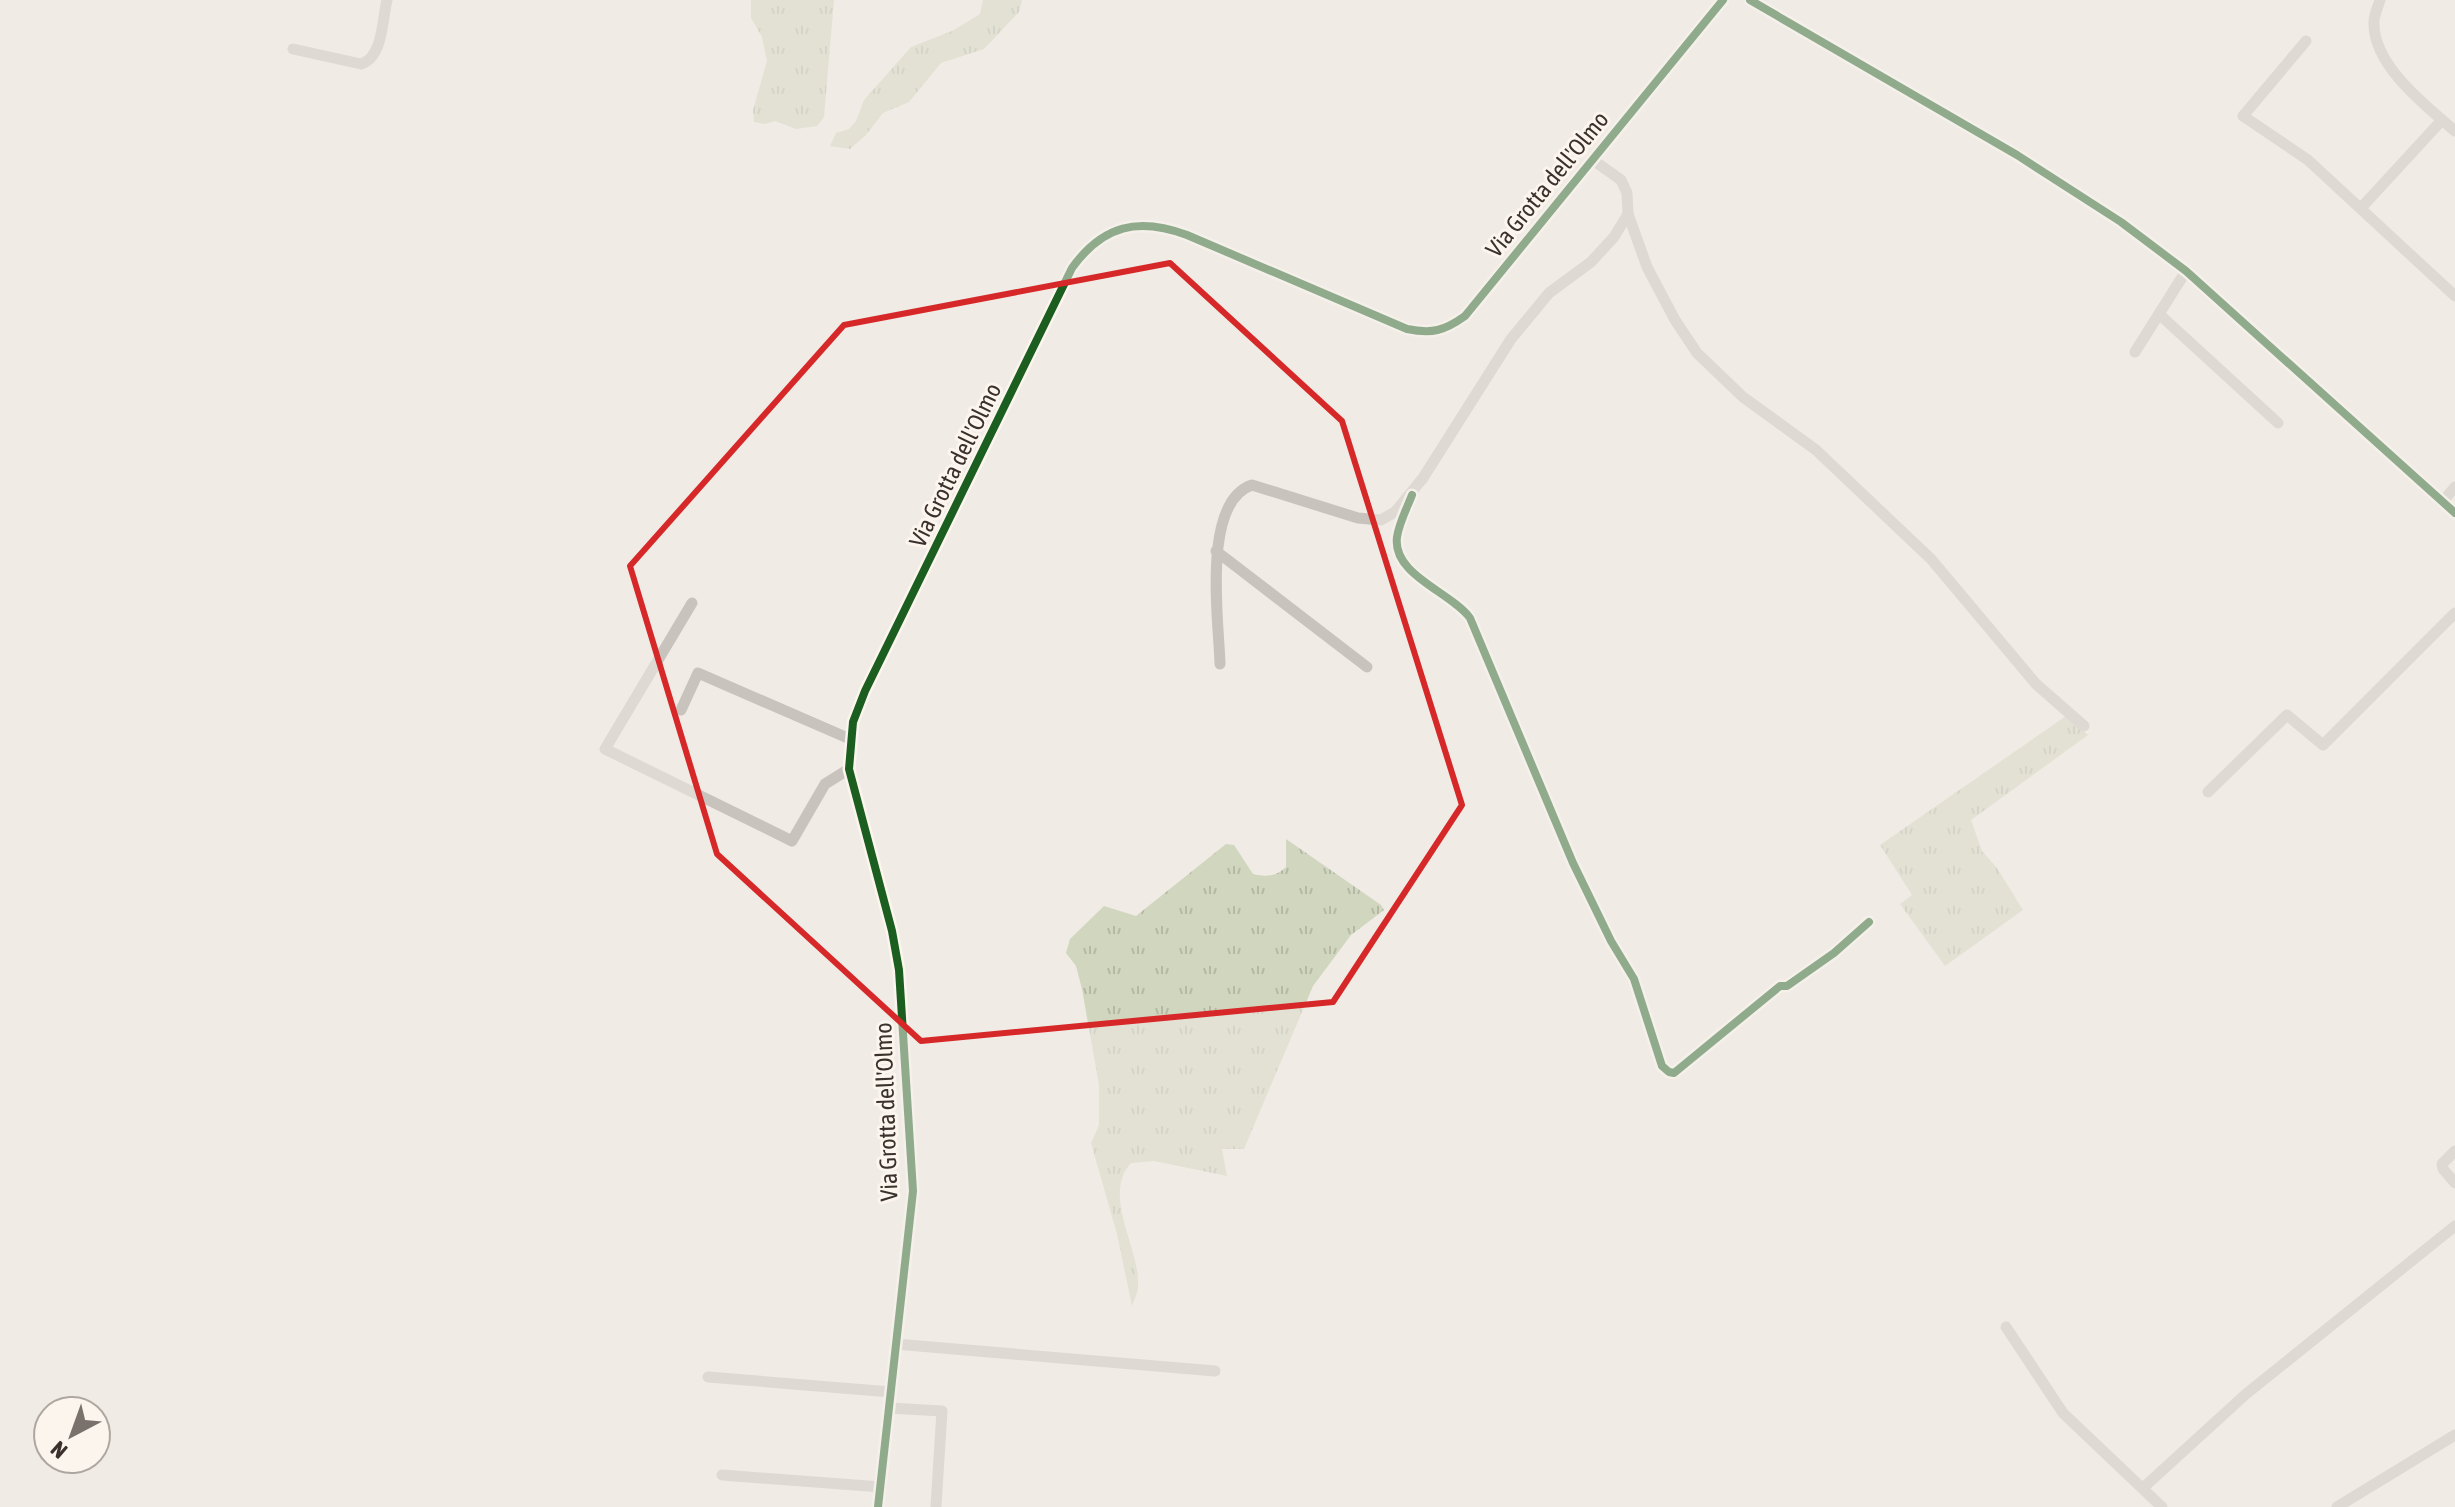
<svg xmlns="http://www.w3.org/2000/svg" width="2455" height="1507" font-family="'Asap Condensed',sans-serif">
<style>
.grass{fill:url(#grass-tufts)}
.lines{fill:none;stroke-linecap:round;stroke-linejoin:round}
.minor{stroke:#c9c3be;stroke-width:11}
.cycleway-casing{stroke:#fbf5ee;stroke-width:13}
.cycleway{stroke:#1b5e20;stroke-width:8}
.marked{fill:none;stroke:#d62828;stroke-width:6;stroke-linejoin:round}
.labels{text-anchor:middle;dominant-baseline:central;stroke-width:6;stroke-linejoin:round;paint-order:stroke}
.street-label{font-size:24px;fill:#3b302b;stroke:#fbf5ee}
</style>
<defs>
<pattern id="grass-tufts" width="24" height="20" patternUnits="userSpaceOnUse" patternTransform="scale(2)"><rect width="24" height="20" fill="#d1d6bf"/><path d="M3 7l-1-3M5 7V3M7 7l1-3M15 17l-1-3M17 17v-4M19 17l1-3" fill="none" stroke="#b4b8a4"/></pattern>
</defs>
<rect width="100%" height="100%" fill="#f0ebe5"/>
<g class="grass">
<polygon points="751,0 834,0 824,117 817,126 796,129 775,121 765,124 754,122 753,110 767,61 762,37 751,18"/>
<polygon points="983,0 1022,0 1019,12 984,49 941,63 909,102 883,113 866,135 850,149 830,146 836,133 849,129 856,121 864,100 911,47 952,31 980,14"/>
<polygon points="2066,716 2088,735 1971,820 1982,851 1997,868 2023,910 1945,966 1900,904 1912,895 1880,845"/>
<path d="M1286,839l95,66 3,5 -33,25 -38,51 -69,163h-22l5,27 -73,-15 -23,2c-30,33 10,86 7,124 0,6 -4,13 -6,19l-15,-72 -26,-91 8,-18v-40l-17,-96 -6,-23 -10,-13 4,-14 34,-33 32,10 90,-72 8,1 19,29c12,3 23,3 33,-7z"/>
</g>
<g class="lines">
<g class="minor">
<polyline points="1750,0 2017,155 2121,222 2186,271 2455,513"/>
<path d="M2380,0c-2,7 -7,17 -6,24 0,42 52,82 81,107"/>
<polyline points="2306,41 2243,116 2308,160 2455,296"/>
<path d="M293,49l68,15c22,-7 21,-43 26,-64"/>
<polyline points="1593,160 1621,180 1627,193 1628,214 1647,267 1675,320 1697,353 1743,397 1816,450 1931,559 2036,684 2084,726"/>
<polyline points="2361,208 2442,120"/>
<polyline points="2159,314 2278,423"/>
<polyline points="2135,352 2186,271"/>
<path d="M1412,495c-5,13 -13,28 -15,42 -5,38 54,55 73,81l103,245 38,78 23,38 28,87 7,6 5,1 106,-87h7l47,-33 35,-31"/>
<polyline points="2443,501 2455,487"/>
<polyline points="1216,551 1367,667"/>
<polyline points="692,603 605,749 792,841 825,784 849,769"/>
<path d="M1220,664c-1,-41 -19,-162 32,-179l106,33 23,2 14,-8 28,-34 88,-139 38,-46 42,-31 23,-25 14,-23"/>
<polyline points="681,710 698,673 850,739"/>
<polyline points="2208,792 2287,715 2323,745 2455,613"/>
<polyline points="2455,1151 2442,1164 2443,1169 2455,1183"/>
<polyline points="2006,1327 2063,1413 2162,1507"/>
<polyline points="895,1344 1215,1371"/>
<polyline points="708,1377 891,1392"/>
<polyline points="889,1408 942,1411 936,1506"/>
<polyline points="722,1475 881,1487"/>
<polyline points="2144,1487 2246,1394 2455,1226"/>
<path d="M878,1507l35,-316 -14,-221 -7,-39 -43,-162 4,-47 12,-31 207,-423c31,-43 66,-51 115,-33l220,94c25,5 37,2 58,-13l258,-316"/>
<polyline points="2337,1507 2455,1435"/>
</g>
<g class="cycleway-casing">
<g id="cycleway">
<polyline points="1750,0 2017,155 2121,222 2186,271 2455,513"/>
<path d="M1412,495c-5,13 -13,28 -15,42 -5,38 54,55 73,81l103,245 38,78 23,38 28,87 7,6 5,1 106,-87h7l47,-33 35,-31"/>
<path d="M878,1507l35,-316 -14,-221 -7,-39 -43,-162 4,-47 12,-31 207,-423c31,-43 66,-51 115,-33l220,94c25,5 37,2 58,-13l258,-316"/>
</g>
</g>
<use href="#cycleway" class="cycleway"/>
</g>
<path d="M0 0H2455V1507H0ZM1170,263l172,158 120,384 -129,197 -412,39 -204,-187 -87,-288 214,-241z" fill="#f0ebe5" fill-opacity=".55" fill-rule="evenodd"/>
<path class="marked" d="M1170,263l172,158 120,384 -129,197 -412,39 -204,-187 -87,-288 214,-241z"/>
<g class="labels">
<g class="street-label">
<text transform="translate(1547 184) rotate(-51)">Via Grotta dell'Olmo</text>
<text transform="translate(955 465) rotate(-64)">Via Grotta dell'Olmo</text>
<text transform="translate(886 1112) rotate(-92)">Via Grotta dell'Olmo</text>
</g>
</g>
<g transform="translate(72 1435) rotate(221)"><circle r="38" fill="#fbf5ee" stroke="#aea6a0" stroke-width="2"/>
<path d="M0-6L14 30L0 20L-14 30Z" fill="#7a716c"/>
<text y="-12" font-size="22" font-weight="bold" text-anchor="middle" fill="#3b302b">N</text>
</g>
</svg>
